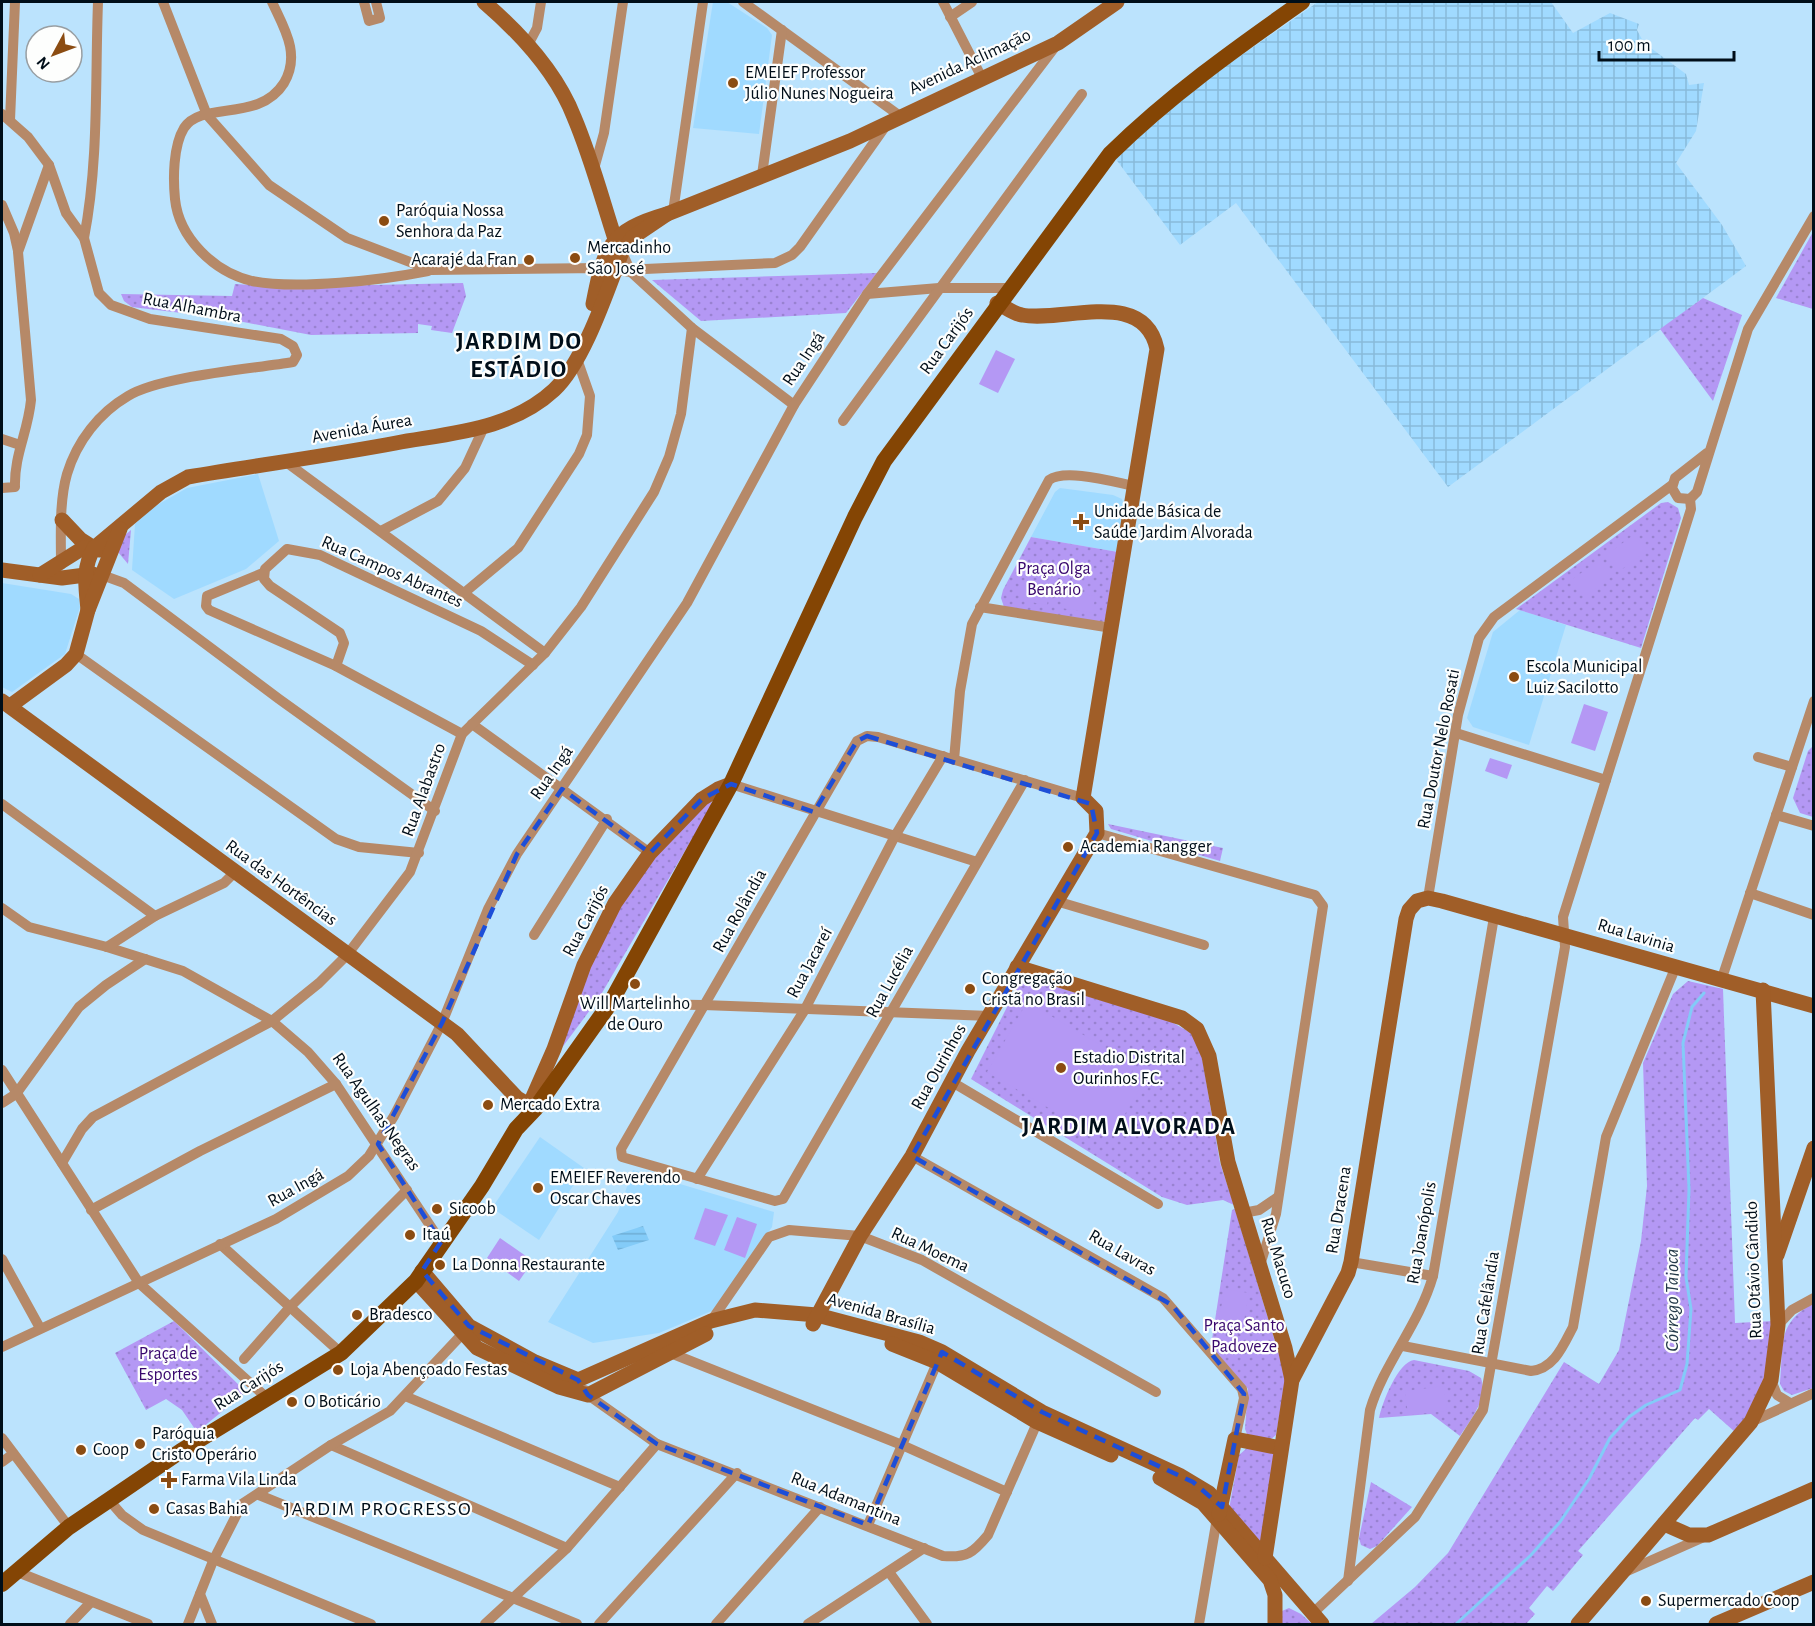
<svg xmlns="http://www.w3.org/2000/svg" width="1815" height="1626" font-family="'Alegreya Sans',sans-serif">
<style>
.built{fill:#a0daff}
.industrial{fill:url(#industrial-grid)}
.grass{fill:url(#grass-dots)}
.pitch{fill:#b498f4}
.water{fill:url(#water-rules)}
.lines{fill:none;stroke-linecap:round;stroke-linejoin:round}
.stream{stroke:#83cbf8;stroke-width:3}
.street{stroke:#b68968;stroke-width:10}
.secondary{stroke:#a05e28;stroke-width:15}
.primary{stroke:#844504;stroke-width:16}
.marked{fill:none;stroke:#1d4ed8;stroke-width:4.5;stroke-dasharray:12 8;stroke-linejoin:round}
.poi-dot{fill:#8b4c12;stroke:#fdfefd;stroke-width:2}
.labels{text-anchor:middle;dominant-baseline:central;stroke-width:4.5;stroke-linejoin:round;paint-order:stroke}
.street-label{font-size:18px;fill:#000e19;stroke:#fdfefd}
.poi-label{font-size:18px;fill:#000e19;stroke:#fdfefd;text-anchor:start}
.park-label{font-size:18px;fill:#38066d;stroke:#fdfefd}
.water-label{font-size:20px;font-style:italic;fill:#233948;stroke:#fdfefd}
.neighbourhood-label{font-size:20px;letter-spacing:1.5px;fill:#000e19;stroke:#fdfefd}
.district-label{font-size:24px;font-weight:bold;letter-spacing:1.5px;fill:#000e19;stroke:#fdfefd}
</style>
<defs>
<pattern id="industrial-grid" width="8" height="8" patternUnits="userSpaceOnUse" patternTransform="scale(1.5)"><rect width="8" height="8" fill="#a0daff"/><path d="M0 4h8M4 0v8" fill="none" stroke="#88bada"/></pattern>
<pattern id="grass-dots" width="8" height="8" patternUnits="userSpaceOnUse" patternTransform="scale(1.5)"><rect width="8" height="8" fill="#b498f4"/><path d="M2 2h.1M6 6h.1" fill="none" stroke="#9982d1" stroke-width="1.8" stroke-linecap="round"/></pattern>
<pattern id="water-rules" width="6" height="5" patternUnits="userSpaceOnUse" patternTransform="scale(1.5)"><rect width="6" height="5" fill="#83cbf8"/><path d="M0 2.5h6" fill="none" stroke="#6fadd4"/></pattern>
</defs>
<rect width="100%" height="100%" fill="#bbe3fd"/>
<g class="built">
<polygon points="713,2 727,2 767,28 772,35 759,134 693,128"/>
<polygon points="258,474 279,541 246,569 174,599 132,570 135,524 152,508 187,488"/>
<polygon points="1060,488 1113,495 1122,499 1124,507 1118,552 1031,537 1055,492"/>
<polygon points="2,583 71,594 79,599 80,607 65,654 12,692 2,687"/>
<polygon points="1520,610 1566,625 1529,745 1473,727 1467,718 1493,632"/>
<polygon points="540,1137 584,1168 539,1240 492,1208"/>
<polygon points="633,1170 774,1212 772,1227 714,1310 659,1333 593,1343 548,1322 618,1212"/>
</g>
<polygon class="industrial" points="1318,2 1551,2 1573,33 1610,13 1639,24 1637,30 1644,43 1686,74 1689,85 1704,83 1696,131 1676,163 1722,225 1746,266 1448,487 1236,203 1180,245 1115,158 1203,82"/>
<g class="grass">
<polygon points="1813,232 1813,309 1776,298"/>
<polygon points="877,273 846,313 701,321 652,280"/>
<polygon points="463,283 466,296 452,333 431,330 432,326 418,324 418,333 311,335 223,318 132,307 124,301 121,294 232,296 235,284 284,287"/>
<polygon points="1703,298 1742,315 1713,401 1660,329"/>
<polygon points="1668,502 1678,508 1681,518 1641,648 1516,609 1661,503"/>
<polygon points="131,530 128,564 118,552 125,535"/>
<polygon points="1031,537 1118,552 1105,621 1098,624 1004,607 1001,598 1003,590"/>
<polygon points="1813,746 1813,817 1800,813 1793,798 1808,751"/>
<polygon points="713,797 710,808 599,998 561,1049 590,964 622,905 657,852"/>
<polygon points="1108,824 1223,848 1220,861 1111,829"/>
<polygon points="1022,977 1168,1020 1191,1033 1201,1051 1220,1163 1234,1205 1223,1200 1187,1205 1162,1197 971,1079"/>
<polygon points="1688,981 1723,989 1735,1323 1774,1321 1774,1335 1760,1396 1735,1432 1709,1409 1698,1420 1695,1418 1578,1551 1583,1555 1553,1591 1547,1586 1529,1608 1535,1614 1526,1624 1371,1624 1415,1587 1448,1553 1564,1362 1599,1384 1619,1350 1641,1241 1647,1186 1643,1063 1673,994"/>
<polygon points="1235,1209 1286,1378 1276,1435 1270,1440 1247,1434 1245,1429 1248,1389 1211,1346 1232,1210"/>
<path d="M1813,1303v85l-21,7 -8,-4 -4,-7c4,-40 -4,-59 33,-81z"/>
<polygon points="174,1321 246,1392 197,1432 182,1410 166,1399 146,1410 115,1353"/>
<path d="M1414,1360l55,11 12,7c7,21 -10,41 -21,58l-29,-22 -52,4c3,-15 19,-56 35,-58z"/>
<polygon points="1247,1448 1272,1452 1275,1459 1261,1545 1229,1509 1239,1455"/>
<polygon points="1371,1482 1412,1507 1377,1546 1370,1549 1361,1545 1359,1538"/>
<polygon points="1289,1608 1301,1614 1312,1624 1278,1624 1282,1611"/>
</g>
<g class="pitch">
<polygon points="996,350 1015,359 998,393 979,384"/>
<polygon points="1635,534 1647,551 1618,572 1606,555"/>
<polygon points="1601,559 1614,575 1584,597 1571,580"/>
<polygon points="1021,585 1050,590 1047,605 1019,600"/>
<polygon points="1064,591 1095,596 1093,613 1061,608"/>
<polygon points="1584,704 1608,712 1595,751 1571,743"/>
<polygon points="1490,758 1512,765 1507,779 1485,771"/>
<polygon points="1027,1002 1135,1065 1130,1075 1143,1083 1110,1140 1097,1132 1095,1135 987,1072"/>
<polygon points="705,1208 728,1215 715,1246 694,1239"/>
<polygon points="737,1217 757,1224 745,1258 724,1250"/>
<polygon points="500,1238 533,1261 519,1281 487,1258"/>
<polygon points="1225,1289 1249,1293 1242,1332 1217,1327"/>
<polygon points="152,1366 167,1396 149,1406 133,1377"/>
<polygon points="1444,1386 1447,1411 1408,1415 1405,1391"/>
</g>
<polygon class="water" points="643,1226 649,1240 618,1250 612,1236"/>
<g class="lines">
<polyline class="stream" points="1456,1624 1531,1555 1560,1522 1589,1479 1610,1438 1629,1417 1646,1405 1680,1390 1687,1364 1691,1309 1686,1277 1689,1189 1683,1043 1692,1007 1704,993"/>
<g class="street">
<polyline points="163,2 207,115 269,185 347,238 431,270 601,268 631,272"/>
<path d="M272,2c12,26 29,52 12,81 -25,40 -82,17 -100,45 -11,18 -11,51 -9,71 4,39 39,73 77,82 44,9 131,-1 176,-10"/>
<polyline points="364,2 369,21 380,18 376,2"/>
<polyline points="743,2 900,116"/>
<polyline points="943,2 982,78"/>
<polyline points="950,17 972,2"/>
<polyline points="528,45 537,28 541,2"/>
<path d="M2,114l26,23 21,28 17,48 18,25 15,55 12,12 39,14 131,20 12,7 4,9 -4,7c-41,7 -132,14 -165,34 -29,17 -51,45 -61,78 -8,28 -6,62 -6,91"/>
<polyline points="10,120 15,2"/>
<polyline points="594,169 604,133 623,2"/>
<polyline points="762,175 782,30"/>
<polyline points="2,205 14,233 18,251"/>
<polyline points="673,212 703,2"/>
<path d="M84,238c15,-77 11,-158 14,-236"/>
<polyline points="620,248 631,272 692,328 794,405"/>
<polyline points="633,273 645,269 775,263 792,255 800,247 887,124"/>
<polyline points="867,294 939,288 1008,288"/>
<polyline points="843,421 1082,94"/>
<polyline points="2,439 20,445"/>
<polyline points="1707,453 1675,478 1672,488 1678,498 1690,499 1697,492 1748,329 1814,216"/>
<polyline points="286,462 545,653"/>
<path d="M2,488l13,-1c-1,-32 13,-55 16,-87l-13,-148 31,-87"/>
<polyline points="381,531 438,501 465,468 484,427"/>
<polyline points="263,573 207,596 206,606 209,610 336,666 462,734"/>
<polyline points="102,575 124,583 279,699 435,811"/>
<polyline points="464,593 518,548 579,454 587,435 590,396 577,359"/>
<polyline points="980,607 1112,628"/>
<polyline points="76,654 336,839 359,847 419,853"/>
<polyline points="336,666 344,643 340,633 270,586 264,579 265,569 287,549 320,555 481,631 533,665"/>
<polyline points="472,724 650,853"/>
<polyline points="1456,733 1606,780"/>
<polyline points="1758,757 1792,767"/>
<path d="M954,760l6,-69 12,-67 77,-144c16,-12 65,2 86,6"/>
<polyline points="1025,780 783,1199 775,1201 622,1157 621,1149 857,741 867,736 878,737 1083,798"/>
<polyline points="731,784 977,862"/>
<polyline points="2,804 155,916"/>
<polyline points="1776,815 1814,826"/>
<polyline points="1097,833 1315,895 1323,906 1276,1214 1260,1265"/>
<polyline points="1750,893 1814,915"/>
<polyline points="1428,898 1458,715 1479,638 1494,617 1672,485"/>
<polyline points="1056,901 1204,945"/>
<polyline points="2,908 29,927 107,947 183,971 272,1021 308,1052 336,1084 441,1242"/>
<polyline points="534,935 607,819"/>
<polyline points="107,947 155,916 224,883 234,873"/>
<polyline points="1722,978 1814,701"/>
<path d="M611,1002c30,5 61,2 92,3 95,4 191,7 287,11"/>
<polyline points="2,1070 139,1283 267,1398"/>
<polyline points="952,1082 1158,1204"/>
<polyline points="2,1103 16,1094 79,1007 106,985 145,959"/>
<polyline points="912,1156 1163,1298 1242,1389 1244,1398 1235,1439"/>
<polyline points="62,1163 82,1129 93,1117 272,1021 319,983 347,955 410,872 462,734 545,653 581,607 654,492 669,457 681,414 692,328"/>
<polyline points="697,1179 804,1011 895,836 943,756"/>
<polyline points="91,1210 200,1151 336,1084"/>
<polyline points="1243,1213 1259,1210 1278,1197"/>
<polyline points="220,1244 341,1353"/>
<polyline points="2,1259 40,1328"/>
<polyline points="1351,1262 1433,1276"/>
<polyline points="711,1321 769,1237 789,1230 860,1236 922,1260 1156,1392"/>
<polyline points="1778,1325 1792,1310 1814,1298"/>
<path d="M1403,1346l128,25c23,-2 32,-25 42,-44l33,-190 70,-171"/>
<polyline points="2,1347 276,1219 348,1176 369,1156 394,1116 442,1023 488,909 517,854 687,603 794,405 867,294 1055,47"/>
<polyline points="668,1352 902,1445 1007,1492"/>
<polyline points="244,1359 290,1307 407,1190"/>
<polyline points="1771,1380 1777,1395 1790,1403"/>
<path d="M585,1390l3,5 69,49 286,112c24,2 30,-3 45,-21l52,-119"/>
<polyline points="405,1396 620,1487"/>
<polyline points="1751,1422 1814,1393"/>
<polyline points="2,1438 69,1527"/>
<polyline points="331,1445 567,1548"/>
<polyline points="2,1462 13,1454"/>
<polyline points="259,1495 577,1624"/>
<polyline points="109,1500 122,1515 143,1530 371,1624"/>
<polyline points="868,1525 939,1358"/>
<polyline points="15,1571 148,1624"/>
<polyline points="889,1572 927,1624"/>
<polyline points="1625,1572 1704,1537"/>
<path d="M1348,1581l22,-171c14,-47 49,-85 63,-134l61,-359"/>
<polyline points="200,1594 212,1624"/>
<polyline points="1312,1614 1415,1517 1483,1410 1565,947 1563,917 1691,509 1690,499"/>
<polyline points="70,1624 91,1602"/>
<polyline points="188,1624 213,1561 242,1504 331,1445 390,1411 467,1329"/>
<polyline points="485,1624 567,1548 657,1444"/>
<polyline points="599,1624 737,1473"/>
<polyline points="716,1624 820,1507"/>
<polyline points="808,1624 924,1548"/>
<polyline points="1199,1624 1217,1518"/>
</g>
<g class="secondary">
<path d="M484,2c36,31 72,69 90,115 17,40 28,82 41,122"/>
<path d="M593,304c11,-56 15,-73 74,-90l183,-73 208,-98 59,-41"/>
<polyline points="62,520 80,539 94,548"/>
<polyline points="2,570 62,578 93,574"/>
<polyline points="40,575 83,548 100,550"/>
<path d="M88,610c-2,-22 -6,-42 6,-62l67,-56 27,-15c70,-12 139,-21 208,-34 55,-10 115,-13 158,-53 30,-28 53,-99 68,-138l11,-15 34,-23"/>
<polyline points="2,701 457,1034 517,1098 535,1109"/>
<polyline points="10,706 66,665 76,654 88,610 120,529"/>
<polyline points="1017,967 1182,1018 1197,1029 1209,1056 1228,1162 1285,1348 1292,1380"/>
<polyline points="529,1106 554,1049 584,965 615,903 650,853 702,799 718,789 731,784"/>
<polyline points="1777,1255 1814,1148"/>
<polyline points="422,1271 469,1326 535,1362 578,1380 711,1321 755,1310 817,1315 919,1342 942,1352 1042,1412 1179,1475 1209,1493 1322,1624"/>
<polyline points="416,1281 477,1348 559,1387 588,1395 706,1334"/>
<path d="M813,1324l47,-88 52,-80 56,-105 129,-218 -1,-22 -13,-13 74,-449c-13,-62 -94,-26 -135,-34 -8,-1 -17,-8 -25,-12"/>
<polyline points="892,1344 937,1362 1037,1422 1111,1455"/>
<polyline points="1160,1478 1203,1503 1270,1580 1275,1595 1275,1624"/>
<polyline points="1219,1514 1235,1439 1281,1448"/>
<polyline points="1664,1524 1689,1535 1708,1535 1814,1489"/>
<polyline points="1265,1558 1292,1380 1348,1273 1351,1262 1406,919 1409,910 1417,901 1428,898 1442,901 1814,1006"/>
<polyline points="1578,1624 1751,1422 1771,1380 1778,1325 1763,990"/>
<polyline points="1716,1624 1814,1582"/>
</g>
<path class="primary" d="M2,1584l67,-57 40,-27 72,-49 160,-98 75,-72 66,-95 34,-57 19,-20 76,-107 120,-218 124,-267 29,-56 226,-307c59,-58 125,-105 192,-152"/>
</g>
<path class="marked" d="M867,736l224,68 6,29 -185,323 260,149 72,89 -22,113 -29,-25 -151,-70 -100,-60 -74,173 -211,-81 -69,-49 -10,-15 -109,-54 -47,-55 19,-29 -63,-98 64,-121 75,-169 45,-65 88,64 52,-54 29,-15 83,28 43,-71z"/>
<g class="poi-dot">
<circle cx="733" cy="83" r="6"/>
<circle cx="384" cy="221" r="6"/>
<circle cx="575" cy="258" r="6"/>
<circle cx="529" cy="260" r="6"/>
<path d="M1078 513h6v6h6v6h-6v6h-6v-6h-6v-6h6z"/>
<circle cx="1514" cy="677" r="6"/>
<circle cx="1068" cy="847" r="6"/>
<circle cx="635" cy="984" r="6"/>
<circle cx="970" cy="989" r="6"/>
<circle cx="1061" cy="1068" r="6"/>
<circle cx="488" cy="1105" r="6"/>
<circle cx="538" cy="1188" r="6"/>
<circle cx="437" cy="1209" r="6"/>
<circle cx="410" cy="1235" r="6"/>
<circle cx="440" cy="1265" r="6"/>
<circle cx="357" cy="1315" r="6"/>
<circle cx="338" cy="1370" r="6"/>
<circle cx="292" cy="1402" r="6"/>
<circle cx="140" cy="1444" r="6"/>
<circle cx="81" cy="1450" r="6"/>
<path d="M166 1471h6v6h6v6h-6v6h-6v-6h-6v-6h6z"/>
<circle cx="154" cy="1509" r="6"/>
<circle cx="1646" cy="1601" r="6"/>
</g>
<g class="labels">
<g class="street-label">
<text transform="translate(970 62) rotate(-25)">Avenida Aclimação</text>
<text transform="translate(192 308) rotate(11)">Rua Alhambra</text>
<text transform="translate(947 341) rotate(-54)">Rua Carijós</text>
<text transform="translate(804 359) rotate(-56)">Rua Ingá</text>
<text transform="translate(362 429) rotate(-10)">Avenida Áurea</text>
<text transform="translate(392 572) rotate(24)">Rua Campos Abrantes</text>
<text transform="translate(1439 749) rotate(-79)">Rua Doutor Nelo Rosati</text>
<text transform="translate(552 773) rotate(-55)">Rua Ingá</text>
<text transform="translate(424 790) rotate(-70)">Rua Alabastro</text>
<text transform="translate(281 883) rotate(36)">Rua das Hortências</text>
<text transform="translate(740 911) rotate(-61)">Rua Rolândia</text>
<text transform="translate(586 921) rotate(-62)">Rua Carijós</text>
<text transform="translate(1636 936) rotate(17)">Rua Lavinia</text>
<text transform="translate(810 963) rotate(-62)">Rua Jacareí</text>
<text transform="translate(890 982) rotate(-61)">Rua Lucélia</text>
<text transform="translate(939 1067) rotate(-61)">Rua Ourinhos</text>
<text transform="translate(376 1112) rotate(55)">Rua Agulhas Negras</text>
<text transform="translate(296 1188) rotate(-29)">Rua Ingá</text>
<text transform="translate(1339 1210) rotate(-81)">Rua Dracena</text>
<text transform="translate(1422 1233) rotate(-80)">Rua Joanópolis</text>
<text transform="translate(930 1250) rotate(25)">Rua Moema</text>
<text transform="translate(1122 1253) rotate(30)">Rua Lavras</text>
<text transform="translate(1278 1258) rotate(73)">Rua Macuco</text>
<text transform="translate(1754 1270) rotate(-92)">Rua Otávio Cândido</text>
<text transform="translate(1486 1303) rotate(-81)">Rua Cafelândia</text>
<text transform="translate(881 1314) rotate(16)">Avenida Brasília</text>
<text transform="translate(249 1386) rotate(-32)">Rua Carijós</text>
<text transform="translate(846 1499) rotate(22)">Rua Adamantina</text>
</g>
<g class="poi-label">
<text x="745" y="73">EMEIEF Professor<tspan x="745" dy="21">Júlio Nunes Nogueira</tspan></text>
<text x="396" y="211">Paróquia Nossa<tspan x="396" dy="21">Senhora da Paz</tspan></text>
<text x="587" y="248">Mercadinho<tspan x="587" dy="21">São José</tspan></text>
<text x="517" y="260" text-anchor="end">Acarajé da Fran</text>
<text x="1094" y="512">Unidade Básica de<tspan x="1094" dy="21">Saúde Jardim Alvorada</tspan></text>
<text x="1526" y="667">Escola Municipal<tspan x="1526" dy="21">Luiz Sacilotto</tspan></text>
<text x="1080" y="847">Academia Rangger</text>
<text x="982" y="979">Congregação<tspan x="982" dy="21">Cristã no Brasil</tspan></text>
<text x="635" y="1004" text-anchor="middle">Will Martelinho<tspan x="635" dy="21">de Ouro</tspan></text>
<text x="1073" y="1058">Estadio Distrital<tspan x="1073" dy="21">Ourinhos F.C.</tspan></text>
<text x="500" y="1105">Mercado Extra</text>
<text x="550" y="1178">EMEIEF Reverendo<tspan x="550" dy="21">Oscar Chaves</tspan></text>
<text x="449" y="1209">Sicoob</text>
<text x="422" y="1235">Itaú</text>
<text x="452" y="1265">La Donna Restaurante</text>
<text x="369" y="1315">Bradesco</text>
<text x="350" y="1370">Loja Abençoado Festas</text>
<text x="304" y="1402">O Boticário</text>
<text x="152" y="1434">Paróquia<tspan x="152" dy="21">Cristo Operário</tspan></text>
<text x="93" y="1450">Coop</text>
<text x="181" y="1480">Farma Vila Linda</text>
<text x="166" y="1509">Casas Bahia</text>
<text x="1658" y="1601">Supermercado Coop</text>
</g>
<g class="park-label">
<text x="1054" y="569">Praça Olga<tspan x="1054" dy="21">Benário</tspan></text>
<text x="1244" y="1326">Praça Santo<tspan x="1244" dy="21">Padoveze</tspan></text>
<text x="168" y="1354">Praça de<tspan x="168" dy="21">Esportes</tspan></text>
</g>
<g class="water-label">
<text transform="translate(1672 1300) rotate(-90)">Córrego Taioca</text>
</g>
<g class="neighbourhood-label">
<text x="378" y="1509">JARDIM PROGRESSO</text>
</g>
<g class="district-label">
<text x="519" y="342">JARDIM DO<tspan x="519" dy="28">ESTÁDIO</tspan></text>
<text x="1129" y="1127">JARDIM ALVORADA</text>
</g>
</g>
<rect width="1815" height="1626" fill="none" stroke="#000e19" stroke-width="6"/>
<g transform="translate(54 54) rotate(229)"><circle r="28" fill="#fdfefd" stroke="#989ea2" stroke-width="1.5"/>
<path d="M0-4.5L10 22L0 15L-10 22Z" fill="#8b4c12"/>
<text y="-9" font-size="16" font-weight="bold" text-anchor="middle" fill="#000e19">N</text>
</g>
<path d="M1599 51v9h135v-9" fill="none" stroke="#000e19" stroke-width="3"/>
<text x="1608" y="51" font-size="18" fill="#000e19" stroke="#fdfefd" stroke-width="4.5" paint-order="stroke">100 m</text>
</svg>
